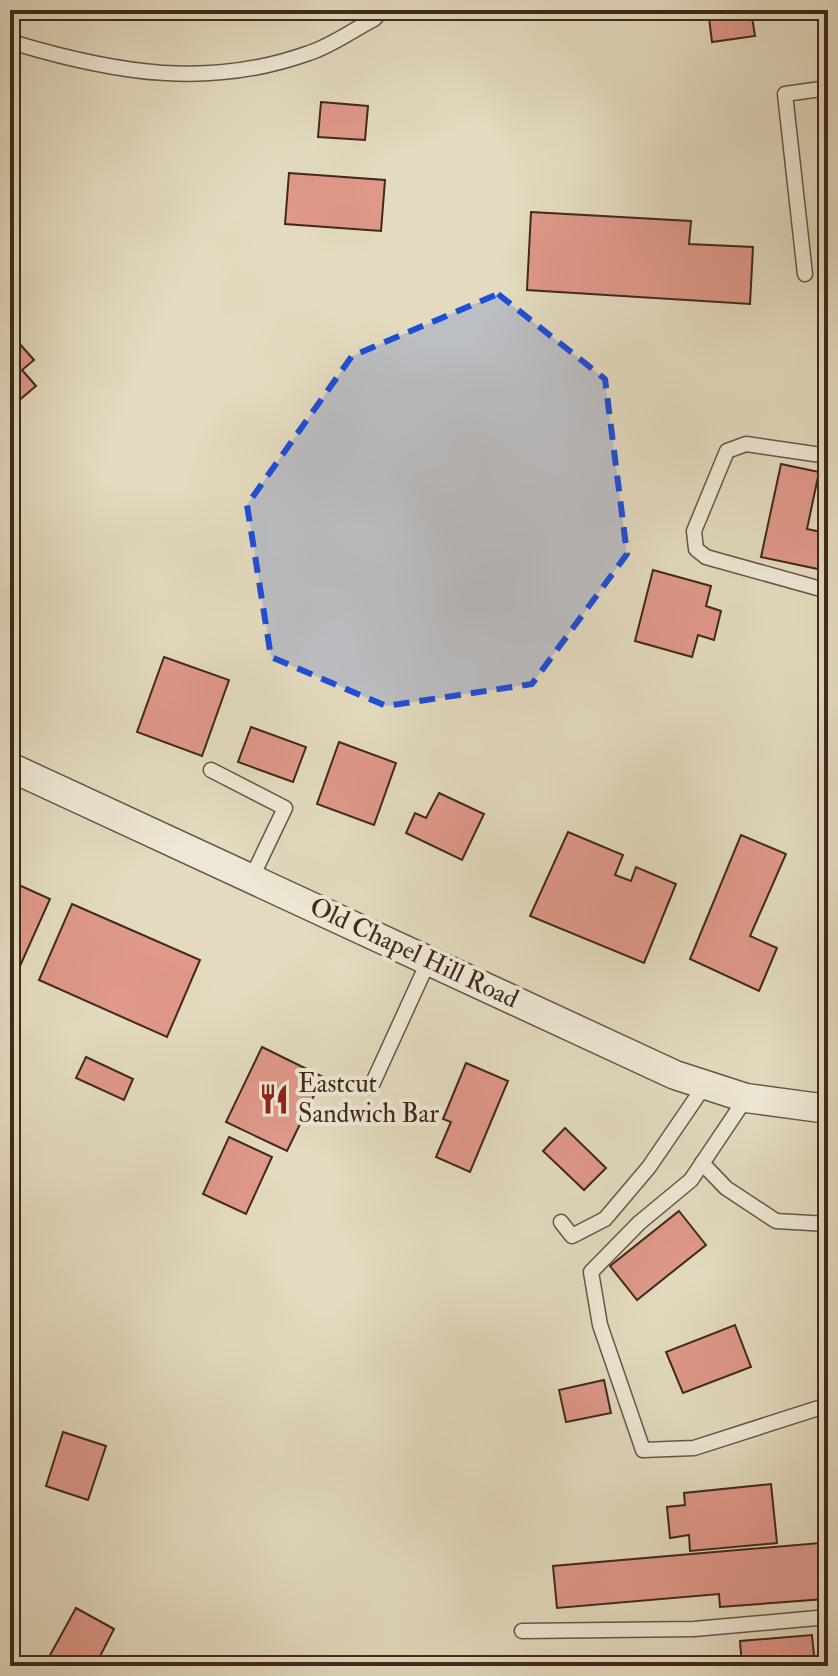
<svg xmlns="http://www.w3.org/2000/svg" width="838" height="1676" font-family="'IM FELL Double Pica',serif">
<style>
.building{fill:#df9889;stroke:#40291d;stroke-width:2}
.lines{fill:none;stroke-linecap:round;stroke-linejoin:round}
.lane-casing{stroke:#695546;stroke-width:17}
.street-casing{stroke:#695546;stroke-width:31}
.lane{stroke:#ede7d5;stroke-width:14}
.street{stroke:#ede7d5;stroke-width:28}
.marked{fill:#1d4ed8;fill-opacity:0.2;stroke:#1d4ed8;stroke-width:6;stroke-dasharray:16 10;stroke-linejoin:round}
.labels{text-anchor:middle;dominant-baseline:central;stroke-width:8;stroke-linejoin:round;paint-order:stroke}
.street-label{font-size:26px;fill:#40291d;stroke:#ede7d5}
.poi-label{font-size:26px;fill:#40291d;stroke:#ede7d5;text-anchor:start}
</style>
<rect width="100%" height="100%" fill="#e3dabf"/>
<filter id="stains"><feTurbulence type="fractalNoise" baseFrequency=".0025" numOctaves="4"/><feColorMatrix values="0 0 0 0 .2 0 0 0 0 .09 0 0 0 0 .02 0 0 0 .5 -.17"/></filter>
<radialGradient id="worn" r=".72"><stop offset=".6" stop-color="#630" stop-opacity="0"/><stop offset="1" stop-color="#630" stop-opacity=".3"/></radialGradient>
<g class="building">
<polygon points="708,10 751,10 755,36 712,42"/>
<polygon points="321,102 368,106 365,140 318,137"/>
<polygon points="289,173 385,180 381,231 285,224"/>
<polygon points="531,212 691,221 689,244 753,247 750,304 527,290"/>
<polygon points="18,342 34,360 22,370 36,386 10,408 10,348"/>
<polygon points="781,464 819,472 807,529 826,533 818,569 761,557"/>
<polygon points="653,570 711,586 706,606 721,611 714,640 698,635 692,657 635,641"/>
<polygon points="164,657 229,680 202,756 137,732"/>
<polygon points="251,727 306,747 293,782 238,762"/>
<polygon points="339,742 396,763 374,825 317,804"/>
<polygon points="439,793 484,814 462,860 406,833 415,813 426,818"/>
<polygon points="568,832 623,855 615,875 631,881 636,867 676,884 644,963 530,916"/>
<polygon points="741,835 786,854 750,936 777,948 759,991 690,959"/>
<polygon points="10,881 50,899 16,975 11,973 10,976"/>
<polygon points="72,904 200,960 167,1037 39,980"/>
<polygon points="262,1047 323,1077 287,1151 226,1122"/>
<polygon points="86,1057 133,1079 124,1100 76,1078"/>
<polygon points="466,1063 508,1081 470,1172 436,1157 451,1122 443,1119"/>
<polygon points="565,1128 606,1168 584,1190 543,1151"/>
<polygon points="229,1137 272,1157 246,1214 203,1194"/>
<polygon points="679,1211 706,1245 637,1300 610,1266"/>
<polygon points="735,1325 751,1367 683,1393 666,1352"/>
<polygon points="604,1380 611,1413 566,1422 559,1390"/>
<polygon points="63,1432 106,1446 88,1500 46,1486"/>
<polygon points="771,1484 777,1543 690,1551 689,1535 670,1538 667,1507 685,1505 684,1493"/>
<polygon points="820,1543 825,1599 720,1607 719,1594 557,1608 553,1566"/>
<polygon points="76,1608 114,1629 95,1666 61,1666 49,1657"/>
<polygon points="812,1635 815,1666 742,1666 740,1641"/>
</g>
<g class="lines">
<g class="lane-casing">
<g id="lane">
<path d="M10,37l8,7c98,29 191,45 291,9 22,-7 44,-23 65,-34l8,-9"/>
<polyline points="805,274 785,94 828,88"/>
<polyline points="828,456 746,444 727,451 694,531 696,549 706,557 828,591"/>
<polyline points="211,770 285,808 252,877"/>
<polyline points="371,1087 429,960"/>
<polyline points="746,1098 691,1180 639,1223 591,1272 600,1325 643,1450 694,1448 828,1405"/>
<polyline points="702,1163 726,1188 776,1221 828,1224"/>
<polyline points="561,1222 572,1236 605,1219 649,1167 705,1085"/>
<polyline points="522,1631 694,1629 828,1617"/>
</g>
</g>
<g class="street-casing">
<polyline id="street" points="10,767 675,1075 746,1098 828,1109"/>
</g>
<use href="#lane" class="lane"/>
<use href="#street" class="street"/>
</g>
<path class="marked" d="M498,294l107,85 22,175 -95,130 -146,22 -115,-49 -24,-152 105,-149z"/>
<defs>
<g id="restaurant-bare" transform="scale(2.4)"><path d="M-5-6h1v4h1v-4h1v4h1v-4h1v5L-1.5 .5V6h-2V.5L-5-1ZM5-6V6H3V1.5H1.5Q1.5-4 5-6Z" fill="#8f2418" stroke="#ede7d5" stroke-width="2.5" paint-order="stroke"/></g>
</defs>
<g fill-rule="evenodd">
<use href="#restaurant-bare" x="274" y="1099"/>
</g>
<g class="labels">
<g class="street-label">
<text transform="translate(414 953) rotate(25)">Old Chapel Hill Road</text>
</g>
<g class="poi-label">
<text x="298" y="1084">Eastcut<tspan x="298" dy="30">Sandwich Bar</tspan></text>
</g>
</g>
<rect width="838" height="1676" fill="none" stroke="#e3dabf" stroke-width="40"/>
<rect x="12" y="12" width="814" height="1652" fill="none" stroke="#40291d" stroke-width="4"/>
<rect x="20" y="20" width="798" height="1636" fill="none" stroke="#40291d" stroke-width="2"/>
<rect width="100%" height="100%" filter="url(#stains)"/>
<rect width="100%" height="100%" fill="url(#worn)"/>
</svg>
